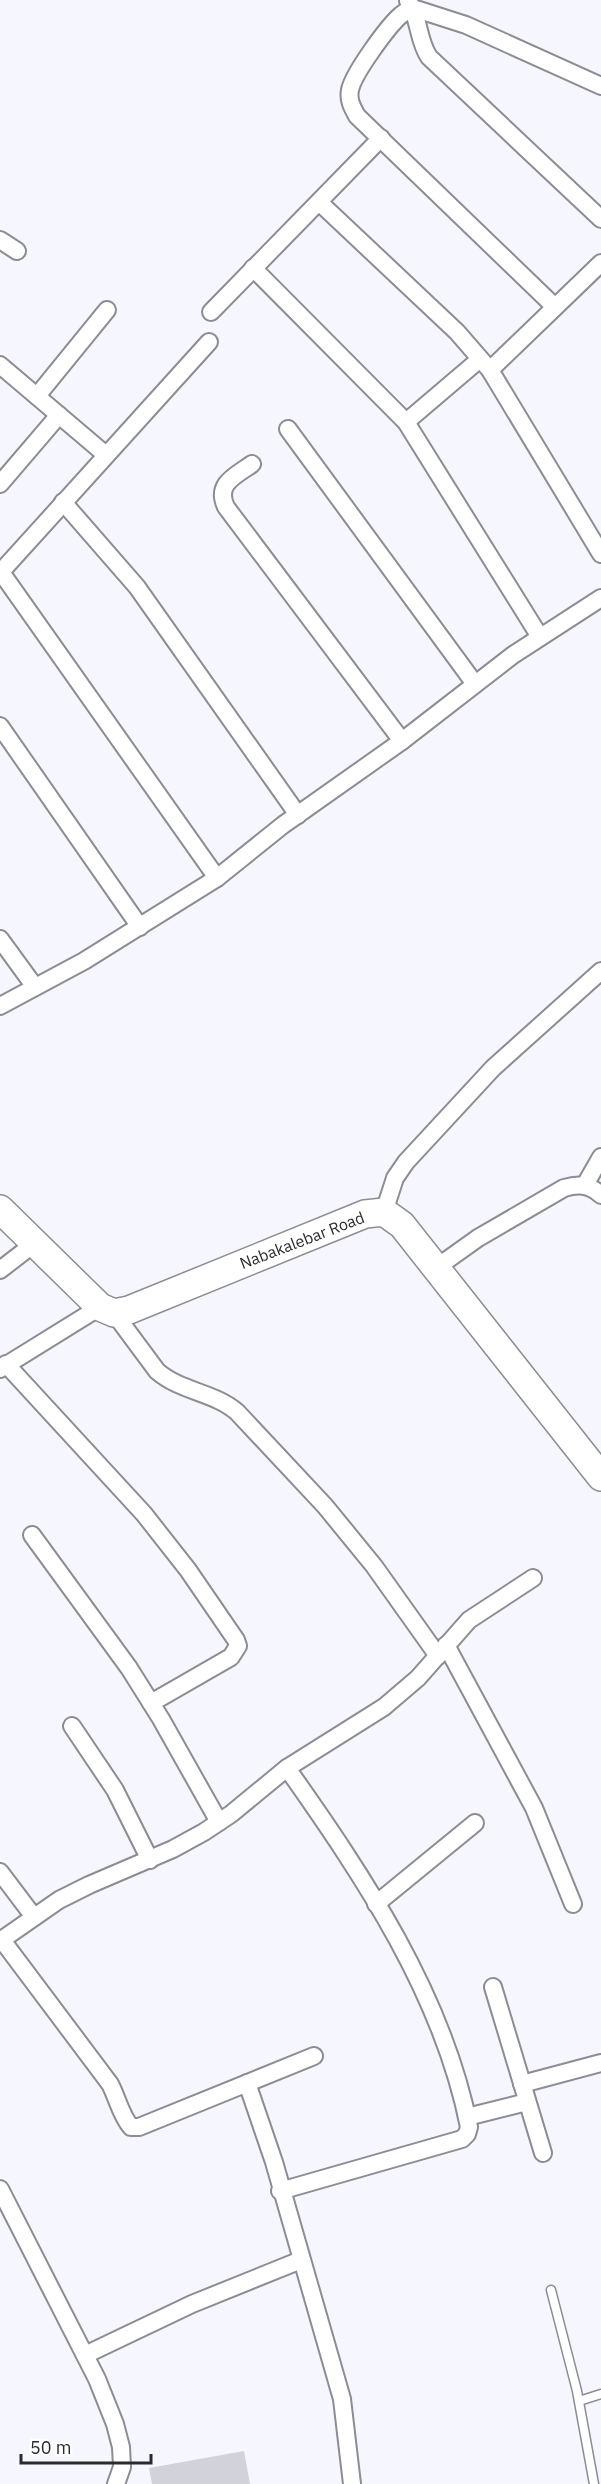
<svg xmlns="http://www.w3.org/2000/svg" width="601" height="2484" font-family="'IBM Plex Sans',sans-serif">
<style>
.building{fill:#d2d3da}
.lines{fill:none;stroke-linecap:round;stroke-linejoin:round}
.lane-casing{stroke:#8c8d94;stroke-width:11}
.street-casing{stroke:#8c8d94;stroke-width:20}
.primary-casing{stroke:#8c8d94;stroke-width:30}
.lane{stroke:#fff;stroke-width:8}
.street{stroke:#fff;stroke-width:16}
.primary{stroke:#fff;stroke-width:27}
.labels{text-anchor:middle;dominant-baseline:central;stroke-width:5;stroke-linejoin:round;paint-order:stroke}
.street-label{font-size:16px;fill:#2b2b2e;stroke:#fff}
</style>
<rect width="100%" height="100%" fill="#f5f6fe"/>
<polygon class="building" points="244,2451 250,2484 152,2484 149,2468"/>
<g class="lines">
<g class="lane-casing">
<g id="lane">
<polyline points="551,2290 577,2391 594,2484"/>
<polyline points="579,2401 601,2394"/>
</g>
</g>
<g class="street-casing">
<g id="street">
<path d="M408,1c12,17 9,38 21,56l172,162"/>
<polyline points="319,202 457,332 490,370 601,554"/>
<polyline points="0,240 17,251"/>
<polyline points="253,268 406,422 540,637"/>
<path d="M555,307l-198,-191c-5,-9 -9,-16 -7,-26 3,-16 38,-64 51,-75 3,-3 8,-5 12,-7l53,17 135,61"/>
<polyline points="211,312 381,138"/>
<polyline points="0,365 106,455"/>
<polyline points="490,370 601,263"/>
<polyline points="37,396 107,310"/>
<polyline points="406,422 480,359"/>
<polyline points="288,429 475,684"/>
<path d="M252,464c-17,12 -37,20 -26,43l176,234"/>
<polyline points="0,484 59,415"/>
<polyline points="63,502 137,587 298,815"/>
<polyline points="1,572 217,878"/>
<polyline points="0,573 209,342"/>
<polyline points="0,726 140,927"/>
<polyline points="0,939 35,987"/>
<polyline points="0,1006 84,961 217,878 283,825 402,741 513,655 601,598"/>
<polyline points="585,1185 601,1157"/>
<polyline points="384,1212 395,1178 406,1162 493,1068 601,971"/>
<path d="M436,1268l42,-30 86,-50c14,-4 25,-4 37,7"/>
<polyline points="0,1270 35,1243"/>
<path d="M114,1313l43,58c24,21 57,21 80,41l88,94 49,60 64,90"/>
<polyline points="6,1364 144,1514 188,1570 236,1640 238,1646 231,1657 151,1703"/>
<polyline points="0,1369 100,1307"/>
<polyline points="32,1535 129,1668 161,1719 219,1822"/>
<polyline points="446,1645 534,1808 573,1904"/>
<polyline points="72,1726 115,1790 150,1860"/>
<polyline points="0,1872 34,1917"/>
<polyline points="376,1904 475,1823"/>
<path d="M2,1940l108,144c7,13 11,32 21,43h8l175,-71"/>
<polyline points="0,1941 59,1900 89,1885 173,1849 204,1832 231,1814 287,1768 384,1707 418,1678 469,1620 533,1578"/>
<polyline points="493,1987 543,2153"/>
<polyline points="247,2083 274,2162 342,2399 352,2484"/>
<polyline points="522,2084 601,2063"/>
<polyline points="467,2117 527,2102"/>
<polyline points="0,2189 97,2379 115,2424 121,2447 122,2467 116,2484"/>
<path d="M280,2191l182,-52 5,-5 2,-7c-26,-132 -105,-250 -182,-359"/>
<polyline points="85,2355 192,2304 301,2260"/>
</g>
</g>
<g class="primary-casing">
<polyline id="primary" points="0,1209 100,1307 114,1313 129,1310 365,1214 384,1212 402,1225 601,1477"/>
</g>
<use href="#lane" class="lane"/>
<use href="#street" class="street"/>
<use href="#primary" class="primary"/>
</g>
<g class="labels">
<g class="street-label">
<text transform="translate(302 1240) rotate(-21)">Nabakalebar Road</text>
</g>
</g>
<path d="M21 2454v9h130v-9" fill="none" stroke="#2b2b2e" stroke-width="3"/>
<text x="30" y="2454" font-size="18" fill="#2b2b2e" stroke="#ffffff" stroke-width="4.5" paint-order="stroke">50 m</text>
</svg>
